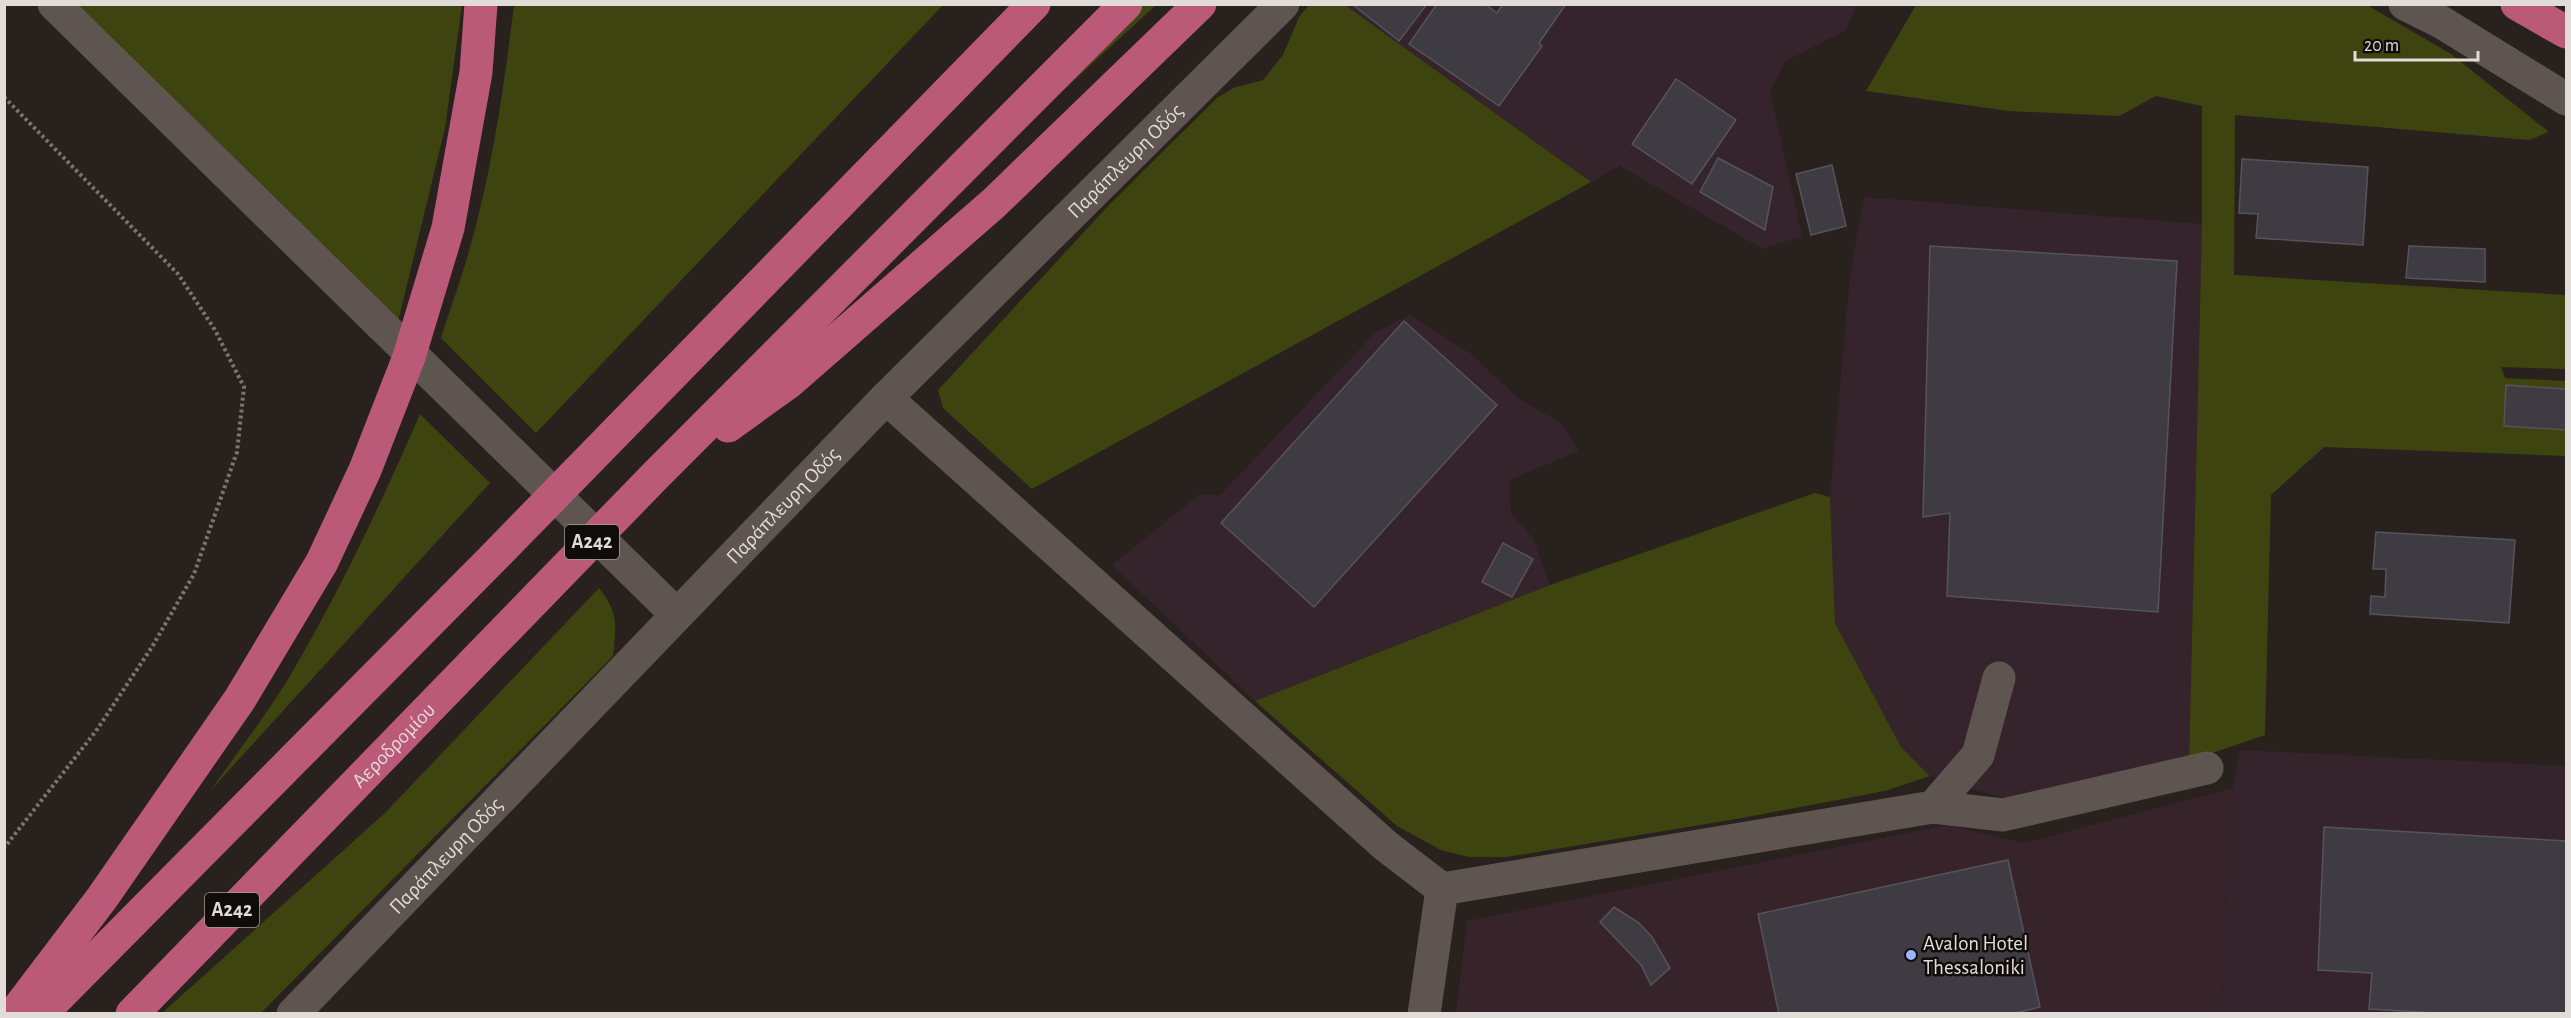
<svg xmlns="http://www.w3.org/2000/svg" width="2571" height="1018" font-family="'Alegreya Sans',sans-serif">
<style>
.commercial{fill:#37242a}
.industrial{fill:#36242c}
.green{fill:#3e440f}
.building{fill:#3f3b43;stroke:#57535b;stroke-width:1.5}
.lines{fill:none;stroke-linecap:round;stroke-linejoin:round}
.path{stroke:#7b7470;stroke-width:4;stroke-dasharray:3 3;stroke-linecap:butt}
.minor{stroke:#5e5550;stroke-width:33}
.tertiary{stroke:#5e5550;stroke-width:33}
.trunk{stroke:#bb5a78;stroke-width:33}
.poi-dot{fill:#99b5fd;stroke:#0f0c0a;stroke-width:2}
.labels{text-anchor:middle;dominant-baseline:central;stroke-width:5;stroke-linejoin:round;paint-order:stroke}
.shield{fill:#0f0c0a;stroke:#a39e9b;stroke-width:1.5}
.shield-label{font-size:20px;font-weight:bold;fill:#e2dcd9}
.street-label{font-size:21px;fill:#e2dcd9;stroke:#0f0c0a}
.poi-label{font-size:21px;fill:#e2dcd9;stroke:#0f0c0a;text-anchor:start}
</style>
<rect width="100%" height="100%" fill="#29211d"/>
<polygon class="commercial" points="2233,788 2220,1013 1456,1014 1467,921 1947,825 2024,843"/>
<g class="industrial">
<polygon points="1345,5 1856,5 1846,30 1786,61 1770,91 1802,236 1763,249 1620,166 1591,182"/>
<polygon points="1864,197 2202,224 2189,761 2028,805 1930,776 1901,747 1835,623 1830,497 1850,276"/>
<polygon points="1409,315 1470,353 1518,398 1561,423 1579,451 1509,480 1511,514 1533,538 1550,585 1255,701 1112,565 1200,494 1220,495 1375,333"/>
<polygon points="2240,750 2566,766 2566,1013 2220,1014 2233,788"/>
</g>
<g class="green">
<polygon points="75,5 462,5 445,128 398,322"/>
<path d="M514,5v-1l429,1 -407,428 -95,-95c9,-29 20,-58 28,-87 23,-80 35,-164 45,-246z"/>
<polygon points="1138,5 1156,5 1022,128"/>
<polygon points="1309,5 1345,5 1591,182 1032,489 943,408 938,390 1109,205 1217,98 1233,88 1263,80 1283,55 1299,17"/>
<polygon points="1916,5 2367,5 2451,54 2549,132 2529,140 2235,115 2234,275 2566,295 2566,369 2501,367 2505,378 2566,381 2566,456 2324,447 2271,495 2265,735 2189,761 2202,224 2202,106 2156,96 2119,116 2009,111 1866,91"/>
<path d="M420,414l70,69 -279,307c25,-36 53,-72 76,-109 51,-86 93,-175 133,-267z"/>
<polygon points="1815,493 1830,497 1835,623 1901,747 1930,776 1885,791 1742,818 1507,857 1469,857 1441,850 1397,826 1255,701 1550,585"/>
<path d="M599,588c20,25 17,37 14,68l-352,357h-99l223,-200z"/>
</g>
<g class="building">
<polygon points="1352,4 1427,4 1399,41"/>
<polygon points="1437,4 1485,4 1497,13 1503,4 1566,4 1539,43 1542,46 1499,106 1409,44"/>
<polygon points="1676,79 1736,120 1692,184 1632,144"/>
<polygon points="1718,158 1773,187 1765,230 1700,192"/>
<polygon points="2242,159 2368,167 2363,245 2256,238 2258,214 2239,213"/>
<polygon points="1832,165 1846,226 1811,235 1796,174"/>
<polygon points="1930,246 2177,261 2158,612 1947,596 1950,513 1923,517"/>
<polygon points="2409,246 2485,249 2485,282 2406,278"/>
<polygon points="1404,321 1497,405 1314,607 1221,523"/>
<polygon points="2506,385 2566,389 2566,430 2504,426"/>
<polygon points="2376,532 2515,540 2509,623 2370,614 2371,596 2385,597 2386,569 2373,569"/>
<polygon points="1503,543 1533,559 1512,597 1482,582"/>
<polygon points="2324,827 2566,841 2566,1014 2452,1014 2369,1009 2372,973 2318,970"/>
<polygon points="2008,860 2040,1007 2012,1014 1779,1014 1758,914"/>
<polygon points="1614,907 1639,923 1652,937 1670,968 1651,985 1641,965 1600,922"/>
</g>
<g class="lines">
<polyline class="path" points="4,97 178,274 215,330 244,387 237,452 194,574 152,647 96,731 4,848"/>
<g class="minor">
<polyline points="886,398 1386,846 1442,889 1933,807 1978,755 1999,678"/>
<polyline points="1933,807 2003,815 2207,768"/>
<polyline points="1424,1014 1442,889"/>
</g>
<g class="tertiary">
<polyline points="54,4 676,614"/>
<polyline points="2405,4 2441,22 2566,99"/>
<path id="s1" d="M293,1014l593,-616 397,-394"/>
</g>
<g class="trunk">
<polyline points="2517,4 2566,32"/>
<polyline points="728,426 789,382 994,203 1200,4"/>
<polyline points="14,1014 102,898 240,699 322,562 365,470 409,357 448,228 476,72 481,4"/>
<polyline points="41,1014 497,554 1034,4"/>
<path id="s2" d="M132,1014l523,-538 471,-472"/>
</g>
</g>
<circle class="poi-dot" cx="1911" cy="955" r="6"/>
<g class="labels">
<g class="shield">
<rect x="565" y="525" width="54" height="34" rx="4.5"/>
<rect x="205" y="893" width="54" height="34" rx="4.5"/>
</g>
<g class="shield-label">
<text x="592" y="542">Α242</text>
<text x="232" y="910">Α242</text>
</g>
<g class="street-label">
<text stroke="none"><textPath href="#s1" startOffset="1192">Παράπλευρη Οδός</textPath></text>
<text stroke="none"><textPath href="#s1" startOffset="706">Παράπλευρη Οδός</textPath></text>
<text stroke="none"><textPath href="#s2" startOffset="375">Αεροδρομίου</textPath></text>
<text stroke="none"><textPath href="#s1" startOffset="220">Παράπλευρη Οδός</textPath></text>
</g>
<g class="poi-label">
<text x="1923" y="943">Avalon Hotel<tspan x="1923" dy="24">Thessaloniki</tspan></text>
</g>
</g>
<rect width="2571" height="1018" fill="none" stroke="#e2dcd9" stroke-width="12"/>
<path d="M2355 51v9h123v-9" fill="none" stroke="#e2dcd9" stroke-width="3"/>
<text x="2364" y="51" font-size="18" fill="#e2dcd9" stroke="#0f0c0a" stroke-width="4.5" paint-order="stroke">20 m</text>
</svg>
